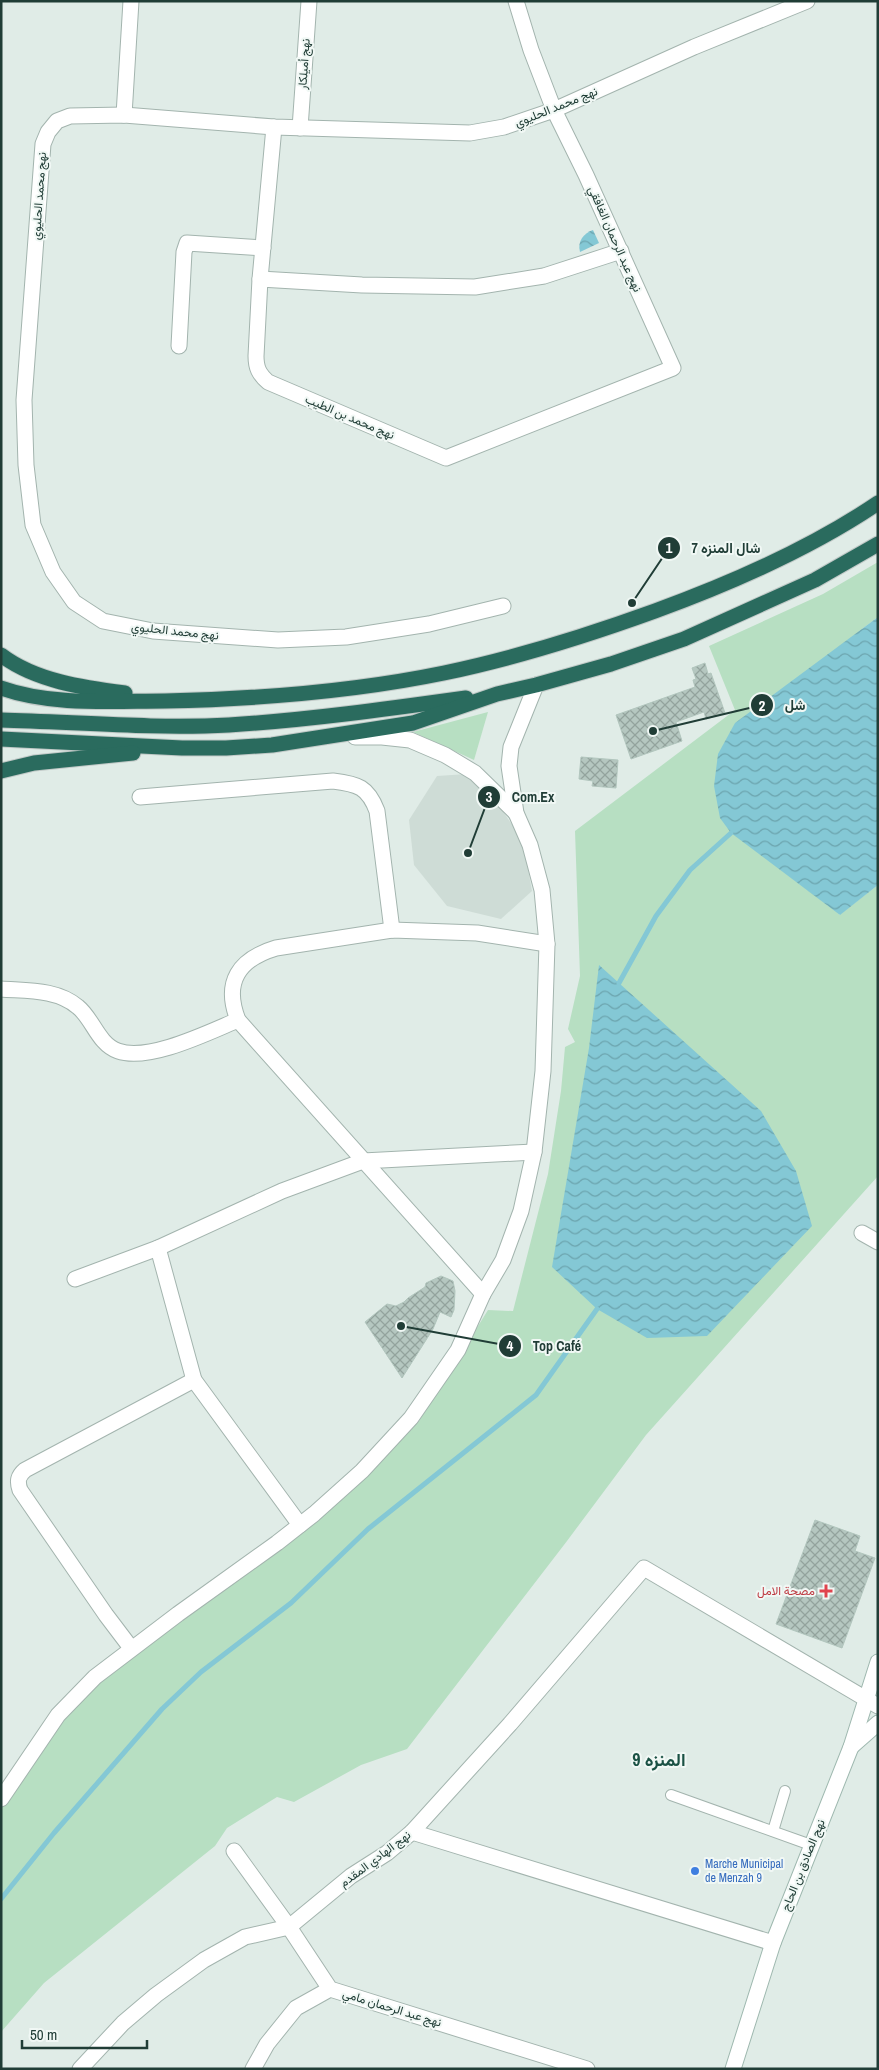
<svg xmlns="http://www.w3.org/2000/svg" width="879" height="2070" font-family="'Archivo Narrow',Vazirmatn,sans-serif">
<style>
.built{fill:#cedcd6}
.green{fill:#b7dfc2}
.water{fill:url(#water-waves)}
.lines{fill:none;stroke-linecap:round;stroke-linejoin:round}
.stream{stroke:#84c8d5;stroke-width:5}
.building{fill:url(#building-cross-hatch);stroke:#b2c6be}
.lane-casing{stroke:#a3b4ae;stroke-width:12}
.street-casing{stroke:#a3b4ae;stroke-width:17}
.secondary-casing{stroke:#9eb8af;stroke-width:17}
.highway-casing{stroke:#c1c9c7;stroke-width:17}
.lane{stroke:#fff;stroke-width:10}
.street{stroke:#fff;stroke-width:15}
.secondary{stroke:#fff;stroke-width:15}
.highway{stroke:#2a6b5e;stroke-width:15}
.health-dot{fill:#e0444e;stroke:#f1f8f5;stroke-width:2}
.shop-dot{fill:#3f7fe0;stroke:#f1f8f5;stroke-width:2}
.labels{text-anchor:middle;dominant-baseline:central;stroke-width:4;stroke-linejoin:round;paint-order:stroke}
.street-label{font-size:12px;fill:#203d36;stroke:#f1f8f5}
.health-label{font-size:12px;fill:#be3a42;stroke:#f1f8f5;text-anchor:end}
.shop-label{font-size:12px;fill:#366cbe;stroke:#f1f8f5;text-anchor:start}
.district-label{font-size:18px;font-weight:bold;fill:#1a5144;stroke:#f1f8f5}
.leader{fill:none;stroke:#203d36;stroke-width:2}
.callout-dot{fill:#203d36;stroke:#f1f8f5;stroke-width:2}
.mark-label{font-size:15px;text-anchor:middle;font-weight:bold;fill:#fff}
.callout-label{font-size:14px;text-anchor:middle;font-weight:bold;fill:#203d36;stroke:#f1f8f5;stroke-width:4;stroke-linejoin:round;paint-order:stroke}
</style>
<defs>
<pattern id="water-waves" width="16" height="10" patternUnits="userSpaceOnUse" patternTransform="scale(1.25)"><rect width="16" height="10" fill="#84c8d5"/><path d="M0 5q4-4 8 0t8 0" fill="none" stroke="#6ca4ae"/></pattern>
<pattern id="building-cross-hatch" width="8" height="8" patternUnits="userSpaceOnUse" patternTransform="scale(1.25)"><rect width="8" height="8" fill="#b5c7c0"/><path d="M0 0l8 8M0 8l8-8" fill="none" stroke="#93a39d"/></pattern>
</defs>
<rect width="100%" height="100%" fill="#e0ece7"/>
<polygon class="built" points="467,774 498,804 523,841 532,891 501,919 447,906 414,865 409,820 437,776"/>
<g class="green">
<polygon points="878,562 878,617 862,629 839,915 878,885 878,1176 646,1435 567,1541 407,1749 361,1765 294,1802 277,1797 227,1828 215,1846 44,1983 1,2032 1,1808 35,1756 95,1682 290,1542 362,1481 419,1421 488,1310 513,1311 548,1174 561,1091 565,1047 575,1042 568,1029 580,976 575,831 735,710 709,646 823,594"/>
<polygon points="488,712 474,760 413,732"/>
</g>
<g class="water">
<path d="M593,230l6,13 -19,9c-3,-11 4,-19 13,-22z"/>
<polygon points="878,617 878,885 840,915 731,833 720,818 714,786 718,754 735,723"/>
<polygon points="599,965 761,1111 796,1171 812,1226 707,1336 647,1338 597,1309 552,1267 589,1048"/>
</g>
<g class="lines">
<g class="stream">
<polyline points="619,983 656,916 690,870 731,833"/>
<polyline points="1,1899 54,1833 162,1709 201,1672 291,1603 368,1529 536,1395 597,1309"/>
</g>
</g>
<g class="building">
<polygon points="705,663 708,674 711,673 725,713 706,719 704,712 676,722 682,741 631,759 616,715 695,687 693,680 696,679 692,668"/>
<polygon points="581,757 618,760 616,788 592,786 593,781 579,779"/>
<polygon points="441,1276 453,1281 455,1291 454,1310 451,1317 440,1312 433,1329 402,1378 365,1322 387,1304 396,1306 404,1302 408,1298 425,1287 426,1283"/>
<polygon points="815,1520 860,1536 855,1551 875,1558 842,1648 776,1624"/>
</g>
<g class="lines">
<g class="lane-casing">
<g id="lane">
<polyline points="671,1795 811,1845"/>
<polyline points="773,1831 785,1791"/>
</g>
</g>
<g class="street-casing">
<g id="street">
<polyline points="124,115 131,1"/>
<path d="M274,127l-14,152 -4,77c0,12 3,18 12,26l178,76 227,-90 -87,-193 -32,-65 -23,-60 -15,-49"/>
<polyline points="300,128 309,1"/>
<polyline points="260,279 362,285 475,287 544,276 621,251"/>
<polyline points="179,346 184,252 187,243 263,248"/>
<polyline points="503,606 429,624 346,637 278,640 153,631 103,621 74,602 53,572 33,525 26,465 24,400 43,144 48,132 57,121 70,116 124,115 274,127 470,133 504,127 554,110 694,47 807,1"/>
<polyline points="355,737 382,737 410,740 445,755 475,773 516,813"/>
<path d="M140,797l193,-16c25,3 35,6 44,30l15,119"/>
<path d="M1,989c26,2 56,0 77,18 15,12 20,37 40,44 31,11 91,-19 120,-31"/>
<polyline points="862,1233 878,1242"/>
<polyline points="158,1248 194,1380 300,1525"/>
<polyline points="75,1279 158,1248 282,1191 363,1161 534,1152"/>
<path d="M483,1294l-245,-274c-15,-38 1,-61 38,-72l116,-18 85,3 70,11"/>
<path d="M131,1648l-25,-33 -86,-125c-3,-9 -2,-14 5,-20l169,-90"/>
<polyline points="1,1799 58,1715 95,1677 178,1614 277,1543 314,1514 362,1471 411,1418 458,1350 483,1294 503,1260 521,1211 534,1152 543,1071 547,944 542,890 530,845 516,813 509,766 511,747 536,685"/>
<polyline points="412,1832 773,1943"/>
<polyline points="234,1851 289,1927 330,1989 587,2069"/>
<polyline points="80,2069 123,2023 156,1995 204,1960 245,1937 289,1927 351,1876 387,1853 412,1832 510,1724 644,1568 878,1706"/>
<polyline points="253,2069 267,2044 296,2008 330,1989"/>
</g>
</g>
<g class="secondary-casing">
<g id="secondary">
<polyline points="851,1747 878,1723"/>
<polyline points="733,2069 773,1943 851,1747 878,1662"/>
</g>
</g>
<g class="highway-casing">
<g id="highway">
<path d="M1,655c34,26 83,33 124,38"/>
<path d="M1,688c50,18 112,13 164,13 93,-2 187,-9 279,-28 72,-15 142,-37 211,-62 77,-28 155,-62 223,-108"/>
<path d="M1,720c76,2 152,9 228,5 79,-5 158,-16 237,-27"/>
<polyline points="1,739 182,748 226,748 272,745 413,723 497,694 536,685 611,664 684,639 815,580 878,544"/>
<polyline points="1,771 34,763 133,753"/>
</g>
</g>
<use href="#lane" class="lane"/>
<use href="#street" class="street"/>
<use href="#secondary" class="secondary"/>
<use href="#highway" class="highway"/>
</g>
<path class="health-dot" d="M823.5 1583.5h5v5h5v5h-5v5h-5v-5h-5v-5h5z"/>
<circle class="shop-dot" cx="695" cy="1871" r="5"/>
<g class="labels">
<g class="street-label">
<text transform="translate(304 64) rotate(-86)">نهج أميلكار</text>
<text transform="translate(556 107) rotate(-22)">نهج محمد الحليوي</text>
<text transform="translate(39 196) rotate(-86)">نهج محمد الحليوي</text>
<text transform="translate(615 239) rotate(66)">نهج عبد الرحمان الغافقي</text>
<text transform="translate(350 417) rotate(23)">نهج محمد بن الطيب</text>
<text transform="translate(175 631) rotate(6)">نهج محمد الحليوي</text>
<text transform="translate(375 1859) rotate(-37)">نهج الهادي المقدم</text>
<text transform="translate(803 1865) rotate(-68)">نهج الصادق بن الحاج</text>
<text transform="translate(392 2008) rotate(17)">نهج عبد الرحمان مامي</text>
</g>
<g class="health-label">
<text x="815" y="1591">مصحة الامل</text>
</g>
<g class="shop-label">
<text x="705" y="1864">Marche Municipal<tspan x="705" dy="14">de Menzah 9</tspan></text>
</g>
<g class="district-label">
<text x="659" y="1759">المنزه 9</text>
</g>
</g>
<path class="leader" d="M632 603L669 548M653 731L762 705M468 853L489 797M401 1326L510 1346"/>
<g class="callout-dot">
<circle cx="632" cy="603" r="5"/>
<circle cx="653" cy="731" r="5"/>
<circle cx="468" cy="853" r="5"/>
<circle cx="401" cy="1326" r="5"/>
<circle cx="669" cy="548" r="12"/>
<circle cx="762" cy="705" r="12"/>
<circle cx="489" cy="797" r="12"/>
<circle cx="510" cy="1346" r="12"/>
</g>
<g class="mark-label">
<text x="669" y="553">1</text>
<text x="762" y="711">2</text>
<text x="489" y="802">3</text>
<text x="510" y="1351">4</text>
</g>
<g class="callout-label">
<text x="726" y="553">شال المنزه 7</text>
<text x="795" y="710">شل</text>
<text x="533" y="802">Com.Ex</text>
<text x="557" y="1351">Top Café</text>
</g>
<rect width="879" height="2070" fill="none" stroke="#203d36" stroke-width="5"/>
<path d="M22 2040v8h125v-8" fill="none" stroke="#203d36" stroke-width="2.5"/>
<text x="30" y="2040" font-size="15" fill="#203d36" stroke="#f1f8f5" stroke-width="4" paint-order="stroke">50 m</text>
</svg>
